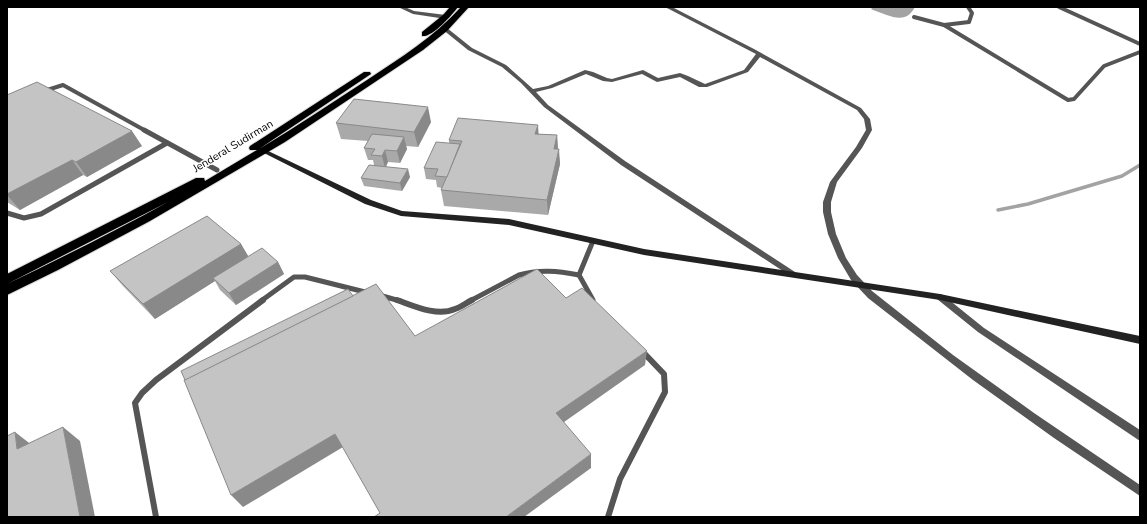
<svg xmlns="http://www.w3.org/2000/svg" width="1147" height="524" font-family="'Nunito Sans',sans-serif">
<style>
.water{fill:#a3a3a3}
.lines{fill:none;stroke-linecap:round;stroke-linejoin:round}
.stream{stroke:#a3a3a3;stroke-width:3.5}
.highway-casing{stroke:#dbdbdb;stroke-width:2}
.lane-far2{stroke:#555;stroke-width:4}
.lane-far1{stroke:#555;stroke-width:5}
.lane{stroke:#555;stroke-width:6}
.street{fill:#555;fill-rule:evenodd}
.secondary{fill:#222;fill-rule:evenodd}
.highway{fill:#000;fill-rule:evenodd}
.wall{fill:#a9a9a9}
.shaded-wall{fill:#898989}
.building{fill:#c4c4c4;stroke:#898989}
.labels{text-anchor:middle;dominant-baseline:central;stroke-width:3;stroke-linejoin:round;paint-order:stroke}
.street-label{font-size:11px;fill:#000;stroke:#fff}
</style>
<rect width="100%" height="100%" fill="#fff"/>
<path class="water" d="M873,7h42c-10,19 -26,8 -42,3l-2,-1z"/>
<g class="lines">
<polyline class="stream" points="998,210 1028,204 1122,176 1140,165"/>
<g class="highway-casing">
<g id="highway">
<path d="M450,7h8c-6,8 -26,31 -36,29v-4l21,-17z"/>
<path d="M461,7h8l-22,24 -24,19 -138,92 -135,79 -92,49 -51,25v-11c54,-26 108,-53 161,-82l-161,82v-10l189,-96h8l1,3 52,-31h-7l-1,-2 1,-2 114,-74h6l1,2 -112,75c37,-22 72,-46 108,-69 33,-22 67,-43 94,-73z"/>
</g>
</g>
<g class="lane-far2">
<polyline points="1059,7 1140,44"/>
<polyline points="914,17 944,25 1068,100 1074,99 1104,66 1140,52"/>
<polyline points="944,25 969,22 972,13 968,7"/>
<polyline points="44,91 63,85 146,131"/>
</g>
<g class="lane-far1">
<polyline points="144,130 217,170"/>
<polyline points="7,213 24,218 41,214 167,143"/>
<polyline points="593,241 579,275 593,300"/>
<polyline points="379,295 400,301"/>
<polyline points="261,301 294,277 305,277 369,293"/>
<path d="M470,301l49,-26c20,-6 39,-4 60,0"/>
</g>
<g class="lane">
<path d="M397,300c17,6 40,17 58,9 6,-2 11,-6 17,-9"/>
<polyline points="156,517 135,403 142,393 156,380 263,300"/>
<polyline points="608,517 620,479 665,392 664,374 642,351"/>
</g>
<g class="street">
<polygon points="398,7 405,7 414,11 446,15 449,17 446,19 413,14"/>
<polygon points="665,7 672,7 754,49 861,108 870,119 872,130 862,148 837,182 831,202 831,212 836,234 846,258 857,275 872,291 953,355 1034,413 1140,485 1140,496 1054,438 973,380 868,298 851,280 838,258 828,234 823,212 823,202 830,182 856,147 866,130 864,119 857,110 760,57 748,72 707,87 699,87 680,77 657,82 642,74 612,82 603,81 586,74 552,88 536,92 548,105 625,161 795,272 796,274 795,276 792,277 621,165 544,107 521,83 502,67 468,50 442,29 447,28 472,48 506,65 533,89 548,86 585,70 593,72 607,78 612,79 643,70 658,78 680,73 688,76 705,84 744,70 756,54"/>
<polygon points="940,294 943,295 984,328 1140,430 1140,441 978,332 937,299 936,297 937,295"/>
</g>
<polygon class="secondary" points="264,149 371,200 402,211 509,219 644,249 940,294 1140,336 1140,344 940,300 644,255 509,225 401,216 365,204 262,152 261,151"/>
<use href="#highway" class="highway"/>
</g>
<g class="wall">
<polygon points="7,95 142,146 87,177 83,175 20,210 7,202"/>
<polygon points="431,122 418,147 406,146 407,149 400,163 388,162 386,167 410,177 402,191 364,186 361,178 374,165 373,160 368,160 364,148 368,141 341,139 336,123"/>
<polygon points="539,134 557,135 558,149 560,164 548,215 444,206 441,190 442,188 437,187 436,180 426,179 424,168 449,143 449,140"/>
<polygon points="241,244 248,257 278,262 284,274 236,305 220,290 215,281 155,319 123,286 110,271"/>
</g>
<g class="shaded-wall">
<polygon points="428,107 431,122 418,147 414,132"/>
<polygon points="538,125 539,140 535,134"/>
<polygon points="132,131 142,146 87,177 76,162"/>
<polygon points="557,135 558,151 554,149"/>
<polygon points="404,137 407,149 400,163 397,151"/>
<polygon points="559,149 560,164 548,215 547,200"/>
<polygon points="385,150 388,162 385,168 382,156"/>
<polygon points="72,160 83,175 20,210 7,195 7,194"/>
<polygon points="408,169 410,177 402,191 400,183"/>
<polygon points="241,244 250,259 213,278 215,281 155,319 143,304"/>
<polygon points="278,262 284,274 236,305 229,293"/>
<polygon points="647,351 645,365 557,427 556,413"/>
<polygon points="63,427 80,441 95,517 80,517"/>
<polygon points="15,432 33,446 17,449"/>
<polygon points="335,434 343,447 243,507 231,495"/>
<polygon points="591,454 591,468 524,517 506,517"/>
</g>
<g class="building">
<polygon points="37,82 132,131 76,162 72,160 7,194 7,95"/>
<polygon points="354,99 428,107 414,132 336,123"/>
<polygon points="458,118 538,125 535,134 557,135 554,149 559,149 547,200 441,190 462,141 449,140"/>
<polygon points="372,134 404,137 397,151 385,150 382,156 371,155 375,149 364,148"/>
<polygon points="436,142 460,144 447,177 435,176 438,169 424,168"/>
<polygon points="369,165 408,169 400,183 361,178"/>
<polygon points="207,216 241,244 143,304 110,271"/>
<polygon points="262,248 278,262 229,293 213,278"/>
<polygon points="537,269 566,298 582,288 647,351 556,413 591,454 506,517 374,517 380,513 335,434 231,495 184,380 376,284 415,336"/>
<polygon points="348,289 353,296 185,380 181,371"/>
<polygon points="63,427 80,517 7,517 7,436 15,432 17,449"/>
</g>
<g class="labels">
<g class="street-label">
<text transform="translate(233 146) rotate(-31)">Jenderal Sudirman</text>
</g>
</g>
<rect width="1147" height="524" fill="none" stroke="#000000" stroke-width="16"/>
</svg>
